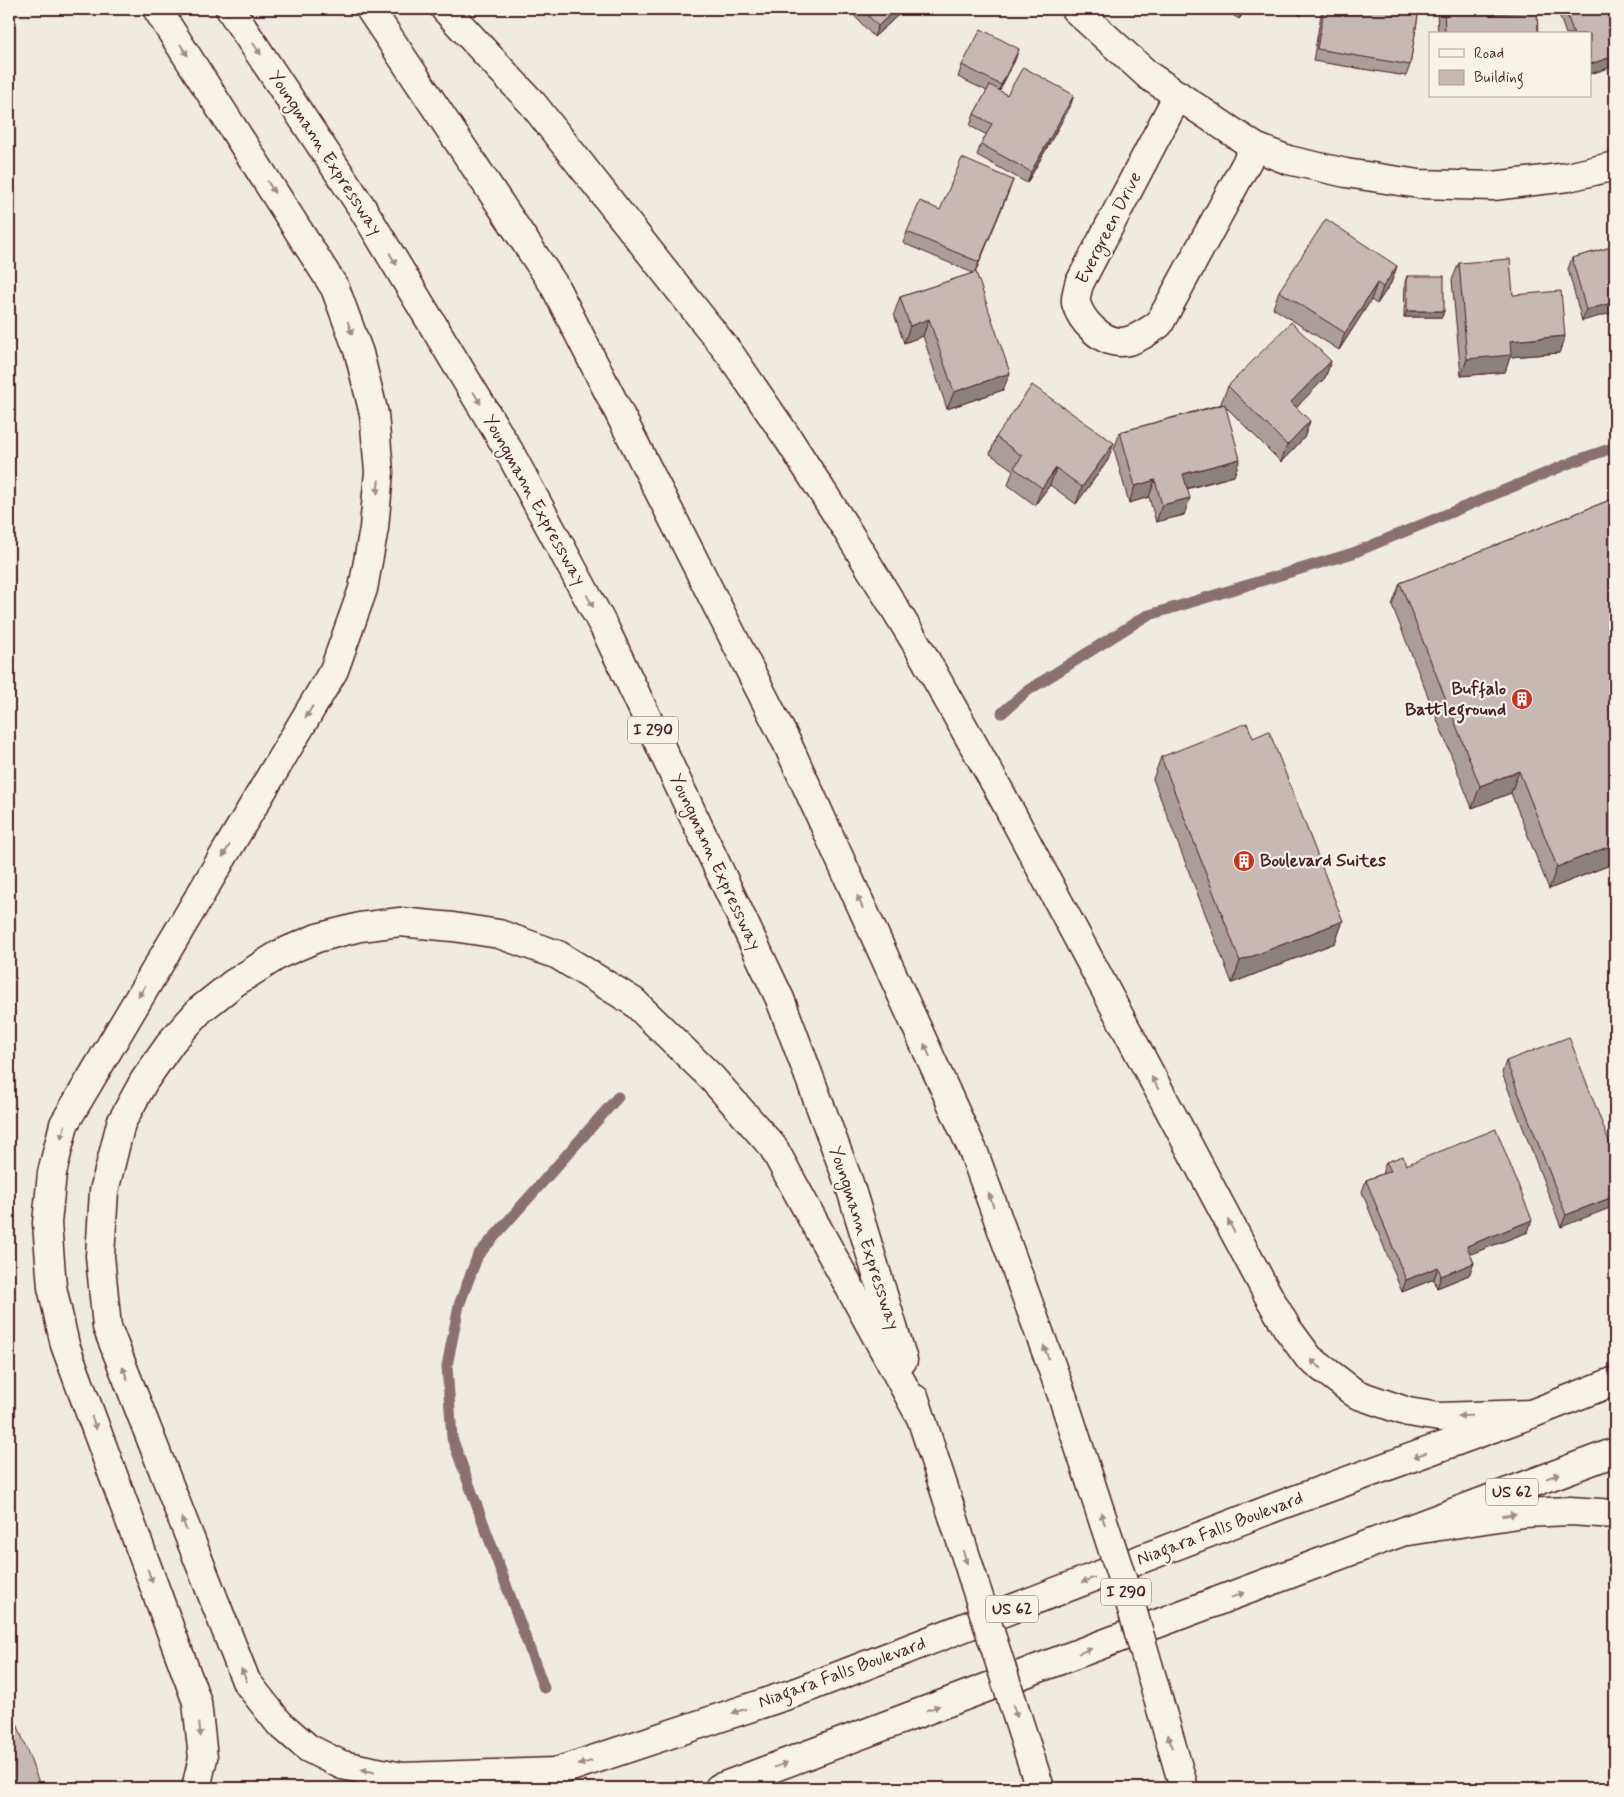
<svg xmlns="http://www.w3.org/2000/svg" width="1624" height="1797" font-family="Mynerve,sans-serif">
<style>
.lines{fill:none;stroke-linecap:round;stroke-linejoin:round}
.stream{stroke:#8b6f72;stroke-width:11}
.minor-casing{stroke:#4a1f2b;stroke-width:31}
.major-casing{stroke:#4a1f2b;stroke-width:31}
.highway-casing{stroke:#4a1f2b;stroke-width:31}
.minor{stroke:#f7f3e8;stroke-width:28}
.major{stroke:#f7f3e8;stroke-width:28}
.highway{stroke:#f7f3e8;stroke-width:28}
.highway-bridge-casing{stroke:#4a1f2b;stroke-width:31;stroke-linecap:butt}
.highway-bridge{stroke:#f7f3e8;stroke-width:28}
.wall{fill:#aa9e9a;stroke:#4a1f2b}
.shaded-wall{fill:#8b817d;stroke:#4a1f2b}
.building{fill:#c6b8b3;stroke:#4a1f2b}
.oneway{fill:#a0898a}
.labels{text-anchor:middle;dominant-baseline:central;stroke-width:4.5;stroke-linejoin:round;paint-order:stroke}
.shield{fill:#f7f3e8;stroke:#7e5f64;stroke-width:1}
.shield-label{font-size:16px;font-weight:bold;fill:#4a1f2b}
.street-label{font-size:18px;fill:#4a1f2b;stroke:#f7f3e8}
.poi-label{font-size:18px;font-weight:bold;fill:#4a1f2b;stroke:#f7f3e8;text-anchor:end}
</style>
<rect width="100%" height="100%" fill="#f0ebe0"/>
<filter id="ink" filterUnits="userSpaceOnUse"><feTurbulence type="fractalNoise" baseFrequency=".02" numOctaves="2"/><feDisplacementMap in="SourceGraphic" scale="10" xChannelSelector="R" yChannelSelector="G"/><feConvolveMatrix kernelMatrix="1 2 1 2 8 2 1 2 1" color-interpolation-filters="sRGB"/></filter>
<g filter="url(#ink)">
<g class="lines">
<g class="stream">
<polyline points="1002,713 1027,691 1146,616 1353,553 1575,461 1615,447"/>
<polyline points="544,1688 452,1438 447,1366 459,1305 478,1255 618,1097"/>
</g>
<g class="minor-casing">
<g id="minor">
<polyline points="1075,9 1149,76 1255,147 1288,160 1346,173 1419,184 1493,186 1568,177 1615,166"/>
<path d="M1178,95l-99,189c-1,5 -4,13 -3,19 5,18 25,39 45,39 13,0 28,-11 38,-18l96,-177"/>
</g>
</g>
<g class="major-casing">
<g id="major">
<polyline points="515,1788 556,1772 794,1693 1281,1505 1531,1414 1615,1381"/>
<polyline points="719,1788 1615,1452"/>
</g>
</g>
<g class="highway-casing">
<g id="highway">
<polyline points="157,9 335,288 359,353 374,414 379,472 374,528 363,589 334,670 64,1124 52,1173 47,1223 52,1287 65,1345 197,1702 203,1758 196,1788"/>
<polyline points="230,9 361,206 509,451 605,629 780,999 849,1183 903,1360"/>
<polyline points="370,9 554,285 787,743 974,1153 1063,1398"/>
<polyline points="445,9 533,104 730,354 789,440 845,527 919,648 1000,792 1268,1295 1287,1328 1309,1358 1356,1394 1408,1412 1439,1417 1531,1414"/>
<polyline points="915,1399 951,1510"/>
<polyline points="1409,1531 1523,1513 1570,1511 1615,1514"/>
<polyline points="556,1772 402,1777 342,1765 308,1748 279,1723 246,1681 107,1327 100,1256 104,1191 121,1123 144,1081 172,1041 200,1010 234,983 280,954 317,938 360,927 400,922 453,927 499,934 558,955 634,1002 711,1077 773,1147 920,1416"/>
</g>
</g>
<use href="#minor" class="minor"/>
<use href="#major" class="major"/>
<use href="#highway" class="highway"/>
<g class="highway-bridge-casing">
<g id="highway-bridge">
<polyline points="1063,1398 1132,1609 1184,1788"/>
<polyline points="951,1510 1040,1788"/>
</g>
</g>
<use href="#highway-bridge" class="highway-bridge"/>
</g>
<g class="wall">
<polygon points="848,9 905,9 874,37"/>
<polygon points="1223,9 1246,9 1239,19"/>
<polygon points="1289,9 1306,9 1301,16"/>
<polygon points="1322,9 1419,9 1410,65 1406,76 1313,61"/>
<polygon points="1438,9 1493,9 1494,14 1538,34 1438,34 1437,12"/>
<polygon points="1557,9 1615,9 1615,66 1590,74 1590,34 1566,34"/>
<polygon points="1015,60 999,91 1007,95 1070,107 1027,183 977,155 981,144 987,135 970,126 974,114 987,91 958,77 962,65"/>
<polygon points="1013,180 975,272 1003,390 947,409 923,336 904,343 894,314 900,297 973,273 903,243 907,232"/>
<polygon points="1615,246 1582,321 1568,269 1572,258"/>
<polygon points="1459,263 1513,295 1565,336 1559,353 1510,357 1505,372 1461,376 1452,280"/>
<polygon points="1397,266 1391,283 1377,304 1371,300 1339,350 1273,308 1279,291"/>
<polygon points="1407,276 1444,311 1442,317 1404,317 1405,282"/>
<polygon points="1331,361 1325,378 1296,407 1310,421 1304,438 1281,462 1226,407 1234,476 1187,489 1184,515 1156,522 1149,497 1129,503 1114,449 1120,432 1222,404 1221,403 1228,386"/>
<polygon points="996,437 1108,460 1076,504 1050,485 1035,505 1008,485 1013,470 990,454"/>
<polygon points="1615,498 1615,863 1549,889 1511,793 1472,808 1392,605 1400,583"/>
<polygon points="1253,738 1343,921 1335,943 1232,983 1153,779 1161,757"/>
<polygon points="1506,1061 1615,1157 1561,1227 1502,1073"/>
<polygon points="1386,1162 1406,1165 1528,1232 1470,1254 1474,1263 1469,1275 1437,1288 1434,1279 1402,1292 1362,1192 1366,1180 1382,1174"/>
</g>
<g class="shaded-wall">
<polygon points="896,9 905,9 874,37 878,26"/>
<polygon points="1243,9 1246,9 1239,19"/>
<polygon points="1019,49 1015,60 997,96 1001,85"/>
<polygon points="1615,56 1615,66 1590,74 1590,64"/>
<polygon points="1074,95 1070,107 1027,183 1031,172"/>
<polygon points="1013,180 1009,191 975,273 979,262"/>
<polygon points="1397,266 1391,283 1377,304 1383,287"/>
<polygon points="1377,283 1371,300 1339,350 1345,333"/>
<polygon points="1615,302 1615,312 1582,321 1586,310"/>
<polygon points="1407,311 1444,311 1442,317 1404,317"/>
<polygon points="929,319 923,336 904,343 910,326"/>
<polygon points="1565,336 1559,353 1510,357 1505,372 1461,376 1467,359 1510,341"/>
<polygon points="1331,361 1325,378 1285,419 1291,402"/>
<polygon points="1010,373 1003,390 947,409 954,392"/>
<polygon points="1310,421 1304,438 1281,462 1287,445"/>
<polygon points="1114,443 1108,460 1076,504 1082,487"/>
<polygon points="1240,459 1234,476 1177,491 1183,474"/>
<polygon points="1056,468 1050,485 1035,505 1042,488"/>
<polygon points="1155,480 1149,497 1129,503 1135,486"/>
<polygon points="1190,498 1184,515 1156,522 1162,505"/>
<polygon points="1519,771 1511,793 1472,808 1480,786"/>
<polygon points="1615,844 1615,863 1549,889 1557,867"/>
<polygon points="1343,921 1335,943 1232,983 1240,961"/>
<polygon points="1615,1196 1615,1206 1561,1227 1566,1215"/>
<polygon points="1532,1220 1528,1232 1463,1257 1467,1246"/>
<polygon points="1474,1263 1469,1275 1437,1288 1441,1276"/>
<polygon points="1438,1267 1434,1279 1402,1292 1406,1280"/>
</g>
<g class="building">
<polygon points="862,9 896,9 878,26"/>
<polygon points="1324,9 1419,9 1410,65 1317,49"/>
<polygon points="1444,9 1493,9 1494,14 1537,11 1538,34 1445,34"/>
<polygon points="1565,9 1615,9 1615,56 1590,64 1590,34 1574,34"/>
<polygon points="981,29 1019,49 1001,85 962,65"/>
<polygon points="1023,67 1074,95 1031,172 981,144 992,124 974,114 990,85 1007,95"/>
<polygon points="962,158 1013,180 979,262 907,232 920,201 940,210"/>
<polygon points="1326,219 1397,266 1383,287 1377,283 1345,333 1279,291"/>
<polygon points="1615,246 1615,302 1586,310 1572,258"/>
<polygon points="1510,259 1513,295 1561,291 1565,336 1510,341 1511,355 1467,359 1459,263"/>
<polygon points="976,272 1010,373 954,392 929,319 910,326 900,297"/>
<rect x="1407" y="276" width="37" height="35"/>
<polygon points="1291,322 1331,361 1291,402 1310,421 1287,445 1228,386"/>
<polygon points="1032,385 1114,443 1082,487 1056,468 1042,488 1014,468 1022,456 996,437"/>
<polygon points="1225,404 1240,459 1183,474 1190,498 1162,505 1155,480 1135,486 1120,432"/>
<polygon points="1615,498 1615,844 1557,867 1519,771 1480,786 1400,583"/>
<polygon points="1247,723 1253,738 1269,731 1343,921 1240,961 1161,757"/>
<polygon points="1569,1037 1615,1157 1615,1196 1566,1215 1506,1061"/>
<polygon points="1496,1129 1532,1220 1467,1246 1474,1263 1441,1276 1438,1267 1406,1280 1366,1180 1391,1171 1386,1162 1403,1156 1406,1165"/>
<polygon points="9,1702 41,1788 9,1788"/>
</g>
<defs><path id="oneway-solid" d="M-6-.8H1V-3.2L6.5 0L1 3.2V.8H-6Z" transform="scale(1.25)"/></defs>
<g class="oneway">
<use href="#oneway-solid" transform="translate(257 49) rotate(56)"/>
<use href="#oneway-solid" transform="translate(184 50) rotate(57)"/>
<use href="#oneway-solid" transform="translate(271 187) rotate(58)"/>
<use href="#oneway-solid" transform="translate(393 259) rotate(59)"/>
<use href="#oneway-solid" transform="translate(350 328) rotate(70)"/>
<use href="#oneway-solid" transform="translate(477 398) rotate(59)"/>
<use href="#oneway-solid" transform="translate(378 487) rotate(96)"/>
<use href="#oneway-solid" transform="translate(590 601) rotate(62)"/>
<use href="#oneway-solid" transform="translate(309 712) rotate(121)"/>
<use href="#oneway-solid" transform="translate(226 851) rotate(121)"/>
<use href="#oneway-solid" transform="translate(860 902) rotate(-114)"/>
<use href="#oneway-solid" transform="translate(142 991) rotate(121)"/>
<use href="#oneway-solid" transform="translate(927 1050) rotate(-114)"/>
<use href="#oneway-solid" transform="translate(1155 1083) rotate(-118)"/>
<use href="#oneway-solid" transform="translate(63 1132) rotate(106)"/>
<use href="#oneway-solid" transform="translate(991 1200) rotate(-110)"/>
<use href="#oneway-solid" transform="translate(1231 1226) rotate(-118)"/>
<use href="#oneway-solid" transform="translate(1046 1352) rotate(-110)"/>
<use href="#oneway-solid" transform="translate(1316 1364) rotate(-142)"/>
<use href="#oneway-solid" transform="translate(125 1373) rotate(-111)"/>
<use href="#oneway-solid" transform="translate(1465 1416) rotate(178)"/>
<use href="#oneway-solid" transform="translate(94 1423) rotate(70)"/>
<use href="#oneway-solid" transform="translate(1420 1455) rotate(160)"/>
<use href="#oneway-solid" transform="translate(1553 1476) rotate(-21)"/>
<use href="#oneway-solid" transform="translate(1509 1515) rotate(-9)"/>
<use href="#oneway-solid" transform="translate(1103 1519) rotate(-108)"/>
<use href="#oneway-solid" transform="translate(184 1524) rotate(-111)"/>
<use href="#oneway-solid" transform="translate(965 1557) rotate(72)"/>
<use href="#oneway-solid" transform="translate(150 1576) rotate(70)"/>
<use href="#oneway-solid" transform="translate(1088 1580) rotate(159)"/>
<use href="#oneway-solid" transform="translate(1238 1595) rotate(-20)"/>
<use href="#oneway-solid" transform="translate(1085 1651) rotate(-20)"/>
<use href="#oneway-solid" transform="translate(244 1675) rotate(-114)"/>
<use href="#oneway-solid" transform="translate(933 1708) rotate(-20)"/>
<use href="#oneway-solid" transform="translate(739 1711) rotate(162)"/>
<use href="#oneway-solid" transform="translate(1015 1711) rotate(72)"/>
<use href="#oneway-solid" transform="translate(200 1730) rotate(84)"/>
<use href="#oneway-solid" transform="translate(1170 1741) rotate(-106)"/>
<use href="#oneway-solid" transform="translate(585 1763) rotate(162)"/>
<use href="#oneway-solid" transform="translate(781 1765) rotate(-21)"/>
<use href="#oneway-solid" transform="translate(368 1771) rotate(-169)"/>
</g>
</g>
<defs>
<g id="building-disc" transform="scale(1.125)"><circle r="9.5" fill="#c8321e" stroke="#f7f3e8"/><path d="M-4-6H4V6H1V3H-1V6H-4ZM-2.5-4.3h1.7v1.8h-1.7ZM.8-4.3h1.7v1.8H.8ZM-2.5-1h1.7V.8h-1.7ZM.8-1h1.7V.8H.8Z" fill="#fff"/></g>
</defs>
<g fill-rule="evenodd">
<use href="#building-disc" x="1522" y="699"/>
<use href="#building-disc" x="1244" y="861"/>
</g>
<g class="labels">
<g class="shield">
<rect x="628" y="716.5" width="50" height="27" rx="4"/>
<rect x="1486" y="1478.5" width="52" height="27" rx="4"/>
<rect x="1101" y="1578.5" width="50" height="27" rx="4"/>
<rect x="986" y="1595.5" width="52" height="27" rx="4"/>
</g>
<g class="shield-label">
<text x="653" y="730">I 290</text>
<text x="1512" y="1492">US 62</text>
<text x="1126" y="1592">I 290</text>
<text x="1012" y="1609">US 62</text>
</g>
<g class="street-label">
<text transform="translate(325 153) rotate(57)">Youngmann Expressway</text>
<text transform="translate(1109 228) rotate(-63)">Evergreen Drive</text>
<text transform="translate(534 500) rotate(61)">Youngmann Expressway</text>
<text transform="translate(715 862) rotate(65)">Youngmann Expressway</text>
<text transform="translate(864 1238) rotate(72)">Youngmann Expressway</text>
<text transform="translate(1220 1529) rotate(-21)">Niagara Falls Boulevard</text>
<text transform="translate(842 1673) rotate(-20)">Niagara Falls Boulevard</text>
</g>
<g class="poi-label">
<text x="1506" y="689">Buffalo<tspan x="1506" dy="21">Battleground</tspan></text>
<text x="1260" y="861" text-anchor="start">Boulevard Suites</text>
</g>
</g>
<rect width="1624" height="1797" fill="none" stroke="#f7f3e8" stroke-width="30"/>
<rect x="15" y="15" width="1594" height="1767" fill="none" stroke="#4a1f2b" stroke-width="2" filter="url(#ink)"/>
<rect x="1429" y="32" width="162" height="65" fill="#f7f3e8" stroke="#b29e9c"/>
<rect x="1439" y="49" width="25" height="8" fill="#f7f3e8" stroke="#b29e9c"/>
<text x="1474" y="58" font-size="15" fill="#4a1f2b">Road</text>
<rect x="1439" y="70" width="25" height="15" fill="#c6b8b3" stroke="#b29e9c"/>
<text x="1474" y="82" font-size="15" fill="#4a1f2b">Building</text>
</svg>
